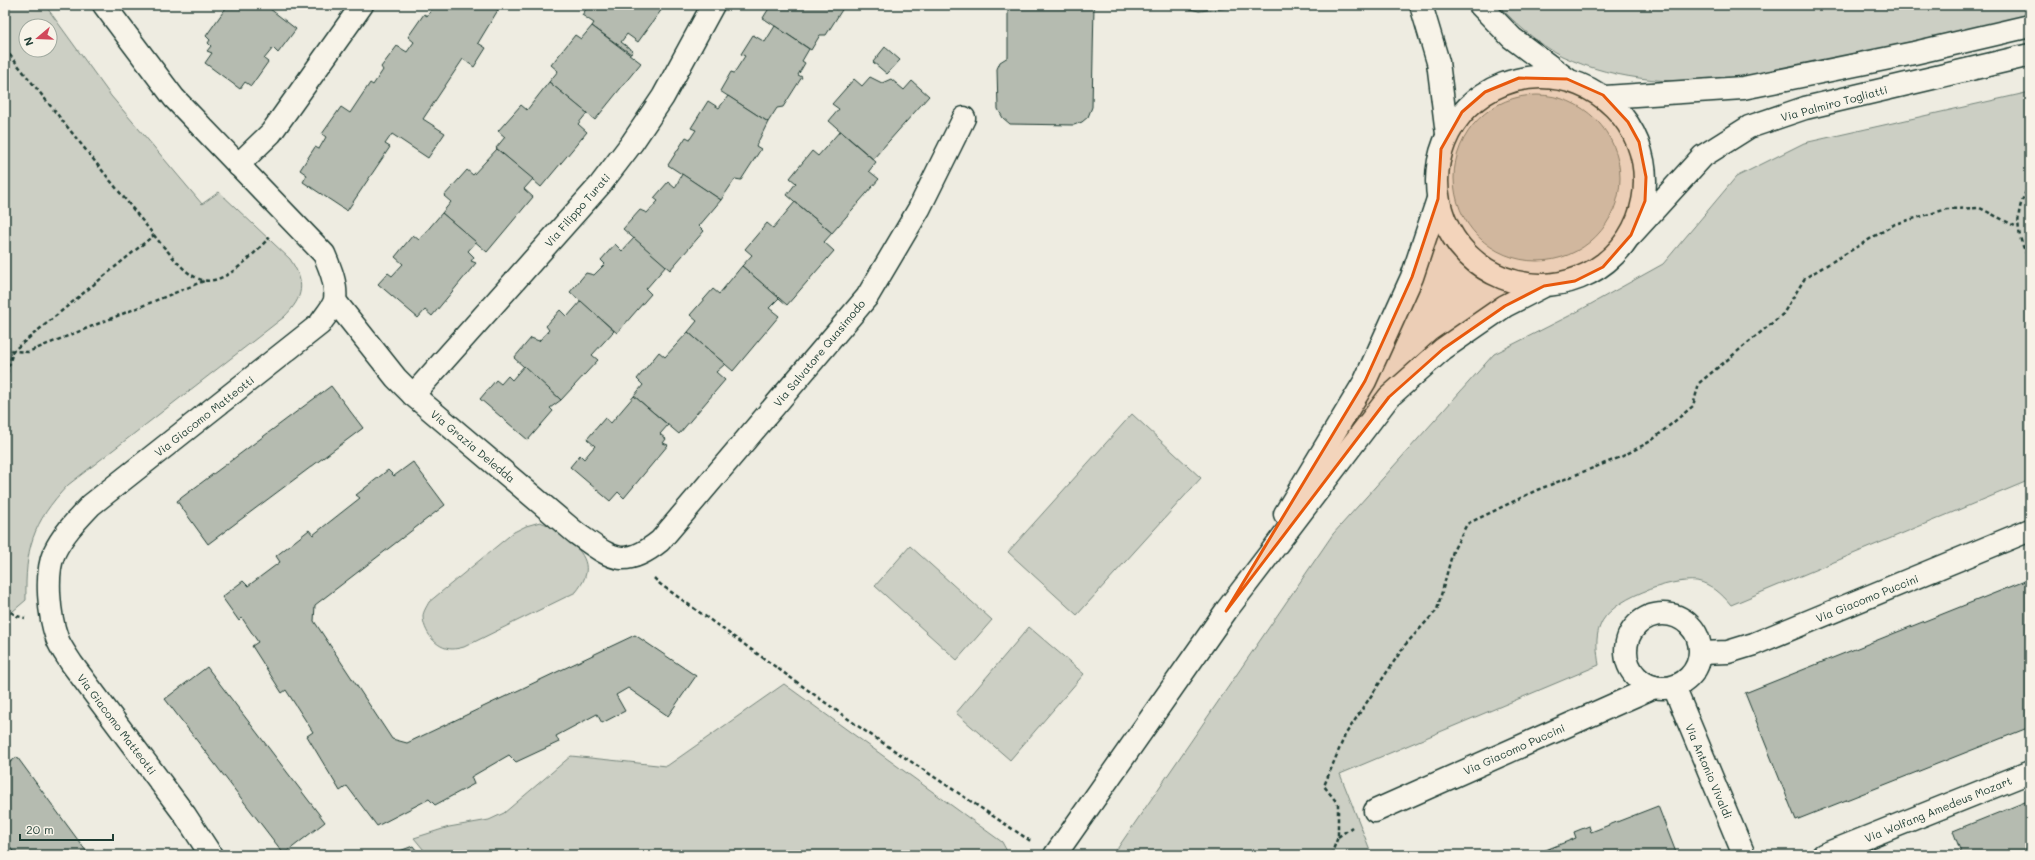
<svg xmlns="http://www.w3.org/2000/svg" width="2035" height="860" font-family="Mali,sans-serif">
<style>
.green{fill:#cccfc4;stroke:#76867c;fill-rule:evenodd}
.building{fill:#b5bbb0;stroke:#1f3d34}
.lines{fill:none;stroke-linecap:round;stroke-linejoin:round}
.minor-casing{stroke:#1f3d34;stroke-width:25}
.tertiary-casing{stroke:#1f3d34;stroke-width:25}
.secondary-casing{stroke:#1f3d34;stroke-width:25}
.path{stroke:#1f3d34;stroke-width:2.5;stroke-dasharray:4 3;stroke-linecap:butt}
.minor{stroke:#f7f3e8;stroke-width:22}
.tertiary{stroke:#f7f3e8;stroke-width:22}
.secondary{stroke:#f7f3e8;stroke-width:22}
.marked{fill:#e8590c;fill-opacity:0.2;stroke:#e8590c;stroke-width:3;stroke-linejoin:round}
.labels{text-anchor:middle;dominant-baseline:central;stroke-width:3.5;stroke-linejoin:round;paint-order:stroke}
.street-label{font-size:11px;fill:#1f3d34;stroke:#f7f3e8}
</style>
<rect width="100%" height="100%" fill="#eeece1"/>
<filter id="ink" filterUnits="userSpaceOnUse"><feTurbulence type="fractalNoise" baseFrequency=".025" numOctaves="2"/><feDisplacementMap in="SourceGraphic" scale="8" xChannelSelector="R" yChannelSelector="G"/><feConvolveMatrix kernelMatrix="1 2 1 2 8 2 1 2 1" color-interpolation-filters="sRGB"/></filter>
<g filter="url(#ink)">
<g class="green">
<path d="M5,5h40l66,91 91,108 17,-12 71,67c16,24 14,38 -6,58l-216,168c-36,38 -43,64 -42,115l-21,18zM26,26h24v24h-24z"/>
<path d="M1498,5h532v10l-286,64c-61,6 -126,3 -182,-23 -24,-12 -46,-32 -64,-51z"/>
<path d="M2030,92v388l-299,125c-9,-11 -20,-21 -34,-24 -26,-3 -88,18 -97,45 -5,11 -3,27 -1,39l-259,109 32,81h-259l220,-321 161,-180 79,-40 90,-50 73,-87 68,-34z"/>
<circle cx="1537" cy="178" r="83"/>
<polygon points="1132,414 1201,478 1077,615 1008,552"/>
<path d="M540,522c12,4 19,9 29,18 19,17 24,31 7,52l-112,55c-4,1 -8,2 -12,2 -16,0 -29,-18 -29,-33 0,-4 4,-10 6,-14l85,-70 12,-6z"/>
<polygon points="910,546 992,620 957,660 875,586"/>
<polygon points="1029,627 1084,674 1010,760 956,713"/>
<polygon points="784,684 1002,842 1009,855 428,855 414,838 449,827 489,820 504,813 571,756 667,766"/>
</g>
<g class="building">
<polygon points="228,5 233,8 235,5 265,5 296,29 278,53 273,48 264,59 268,62 251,86 245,82 240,89 205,63 212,53 207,51 211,46 208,43 210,40 206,36"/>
<polygon points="435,5 494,5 493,6 498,10 478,43 486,48 474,67 463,59 423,119 445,133 428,158 392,134 385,144 390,147 347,211 303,182 307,175 300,170 315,147 319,149 326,137 322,134 341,107 350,113 370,83 373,85 383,70 381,67 397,46 407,52 414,42 408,37 424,14 427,16"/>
<polygon points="589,5 665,5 638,42 627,34 621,42 633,51 631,54 592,26 594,23 582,15"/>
<polygon points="771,5 845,5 826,35 820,35 811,50 763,18"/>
<polygon points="1008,5 1094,5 1092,107 1088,117 1082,122 1074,125 1010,124 1003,118 998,109 997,69 1000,62 1008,57"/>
<polygon points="1171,5 1261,5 1199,11"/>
<polygon points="592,26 641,63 595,120 549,82 558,71 551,65 575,35 581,39"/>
<polygon points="775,26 809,49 802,61 805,63 798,75 802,77 783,107 777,108 768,122 720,91 731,72 734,73 745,56 741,54 753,35 765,42"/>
<polygon points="885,47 900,60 887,74 873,62"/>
<polygon points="870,77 882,83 891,79 904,90 912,81 929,96 873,159 829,121 839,109 832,104 854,79 862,86"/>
<polygon points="549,82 587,113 578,124 587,132 541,187 496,148 505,137 498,131 521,105 527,110"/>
<polygon points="728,96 768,122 756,146 761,149 741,180 735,179 721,200 668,165 686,137 690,139 696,130 691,128 708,101 719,108"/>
<polygon points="840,131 876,162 869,171 879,179 832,233 787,195 796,183 790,178 812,151 818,156"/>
<polygon points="497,149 533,179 524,189 533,197 487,252 442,213 451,202 444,196 467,170 473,175"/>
<polygon points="682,174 721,200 699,226 704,231 670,270 623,229 640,210 647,213 658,201 654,198 668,182 675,188"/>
<polygon points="795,202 832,233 824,242 834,251 787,305 742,266 752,255 745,249 767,223 773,228"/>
<polygon points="442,213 476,242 468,251 474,257 471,261 476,263 432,316 425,310 418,318 378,284 388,273 392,276 403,264 395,257 413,235 419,240"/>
<polygon points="634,238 666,266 646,289 651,294 617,333 570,292 586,273 594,275 605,264 601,260 615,244 622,251"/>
<polygon points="742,266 779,298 769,308 779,316 733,371 688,332 697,321 690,315 713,289 719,294"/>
<polygon points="581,301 614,331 592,355 598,360 561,400 514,358 531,338 539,341 549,330 546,326 560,310 567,317"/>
<polygon points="688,332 725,364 716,372 725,380 679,434 634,396 643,385 637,379 659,352 665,357"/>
<polygon points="524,366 561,400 550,408 553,411 528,440 480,399 496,380 501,384 508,376 512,380"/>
<polygon points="331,386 363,428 208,544 177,501"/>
<polygon points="634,396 668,425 660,434 666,439 663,443 668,445 624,498 618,492 610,501 570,467 580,455 584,459 595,446 587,439 605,418 611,423"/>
<polygon points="413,462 445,505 315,605 314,621 392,739 407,743 635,635 696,676 668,716 628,688 616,695 625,711 602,723 597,714 556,736 559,742 516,762 509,755 471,777 474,784 435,805 429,799 377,826 347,786 340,791 307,736 313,732 286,690 282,693 252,646 258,642 242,618 239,621 222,597 243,581 248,586 280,562 276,556 309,530 313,535 360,498 356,495 388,470 394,476"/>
<polygon points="2030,579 2030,727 1796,820 1745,693"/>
<polygon points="207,667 325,822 284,854 165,699"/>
<polygon points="17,757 89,855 16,855 9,846 5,849 5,766"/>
<polygon points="2030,800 2030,855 1962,855 1953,831"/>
<polygon points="1658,806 1677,855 1533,855 1576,838 1574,832 1589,826 1591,832"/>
<polygon points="413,846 420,855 389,855"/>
</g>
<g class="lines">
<g class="minor-casing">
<g id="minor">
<path d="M104,5l70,93 150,156c6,14 13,30 11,46 -2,8 -11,17 -15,24l-229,181c-14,15 -28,29 -37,48 -9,21 -5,63 3,85 3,9 10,18 15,26l113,151 26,40"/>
<polyline points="238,165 271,133 362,5"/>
<path d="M335,301l61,77 17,17 163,138c34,24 47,38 84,8l207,-244 52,-88 45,-91"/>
<polyline points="413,395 600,185 632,143 663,97 713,5"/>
<circle cx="1663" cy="651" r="37"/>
<polyline points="1701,653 1728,652 1754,644 2030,530"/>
<polyline points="1674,687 1744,855"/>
<polyline points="1375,811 1654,687"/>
<polyline points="1823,855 2030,772"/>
</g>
</g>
<g class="tertiary-casing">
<g id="tertiary">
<polyline points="1605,97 1743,88 1914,53 2030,26"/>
<polyline points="1631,235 1703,156 1749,127 1805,108 2030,55"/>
</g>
</g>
<g class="secondary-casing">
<g id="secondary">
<polyline points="1421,5 1438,62 1447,134"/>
<polyline points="1480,5 1512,38 1567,79"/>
<circle cx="1541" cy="181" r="104"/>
<polyline points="1285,514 1365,381 1412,277 1438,199"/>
<polyline points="1055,855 1226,611 1389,397 1443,349 1505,306 1544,286"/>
</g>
</g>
<g class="path">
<path d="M5,49l156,195c11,11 21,27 36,34 25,13 57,-25 73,-41"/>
<path d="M2030,185c-16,24 -15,51 0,75"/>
<polyline points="5,346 13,351 28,352 204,281"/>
<polyline points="5,380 13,351 154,235"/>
<polyline points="654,578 660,584 865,731 1032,842"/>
<polyline points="5,608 17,616 25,618"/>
<polyline points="1338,837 1352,827"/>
<polyline points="1331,855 1338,837 1338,804 1324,786 1345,735 1405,645 1437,610 1453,551 1467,524 1537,490 1621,457 1651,441 1693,406 1699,383 1783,314 1805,278 1895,224 1947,209 1980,208 2017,227"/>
</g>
<use href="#minor" class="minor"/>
<use href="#tertiary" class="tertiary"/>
<use href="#secondary" class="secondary"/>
</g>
</g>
<path class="marked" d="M1519,78l48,1 36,16 25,27 11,20 7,35 -1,24 -14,34 -28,32 -28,14 -31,5 -39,20 -62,43 -54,48 -163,214 139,-230 47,-104 26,-78 3,-50 21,-37 23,-20z"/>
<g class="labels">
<g class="street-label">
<text transform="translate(1834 103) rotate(-15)">Via Palmiro Togliatti</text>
<text transform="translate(577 210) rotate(-49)">Via Filippo Turati</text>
<text transform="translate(819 353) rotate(-50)">Via Salvatore Quasimodo</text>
<text transform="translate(204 416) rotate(-38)">Via Giacomo Matteotti</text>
<text transform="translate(473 446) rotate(40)">Via Grazia Deledda</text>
<text transform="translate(1867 598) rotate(-22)">Via Giacomo Puccini</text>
<text transform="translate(117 724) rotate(53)">Via Giacomo Matteotti</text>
<text transform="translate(1514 749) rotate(-24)">Via Giacomo Puccini</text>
<text transform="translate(1709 771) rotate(67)">Via Antonio Vivaldi</text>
<text transform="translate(1938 809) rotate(-22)">Via Wolfang Amedeus Mozart</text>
</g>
</g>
<rect width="2035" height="860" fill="none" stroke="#f7f3e8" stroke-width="20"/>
<rect x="10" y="10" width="2015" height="840" fill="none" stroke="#1f3d34" stroke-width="1.5" filter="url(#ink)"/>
<g transform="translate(38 38) rotate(251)"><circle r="19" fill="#f7f3e8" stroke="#a1aaa0"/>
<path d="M0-3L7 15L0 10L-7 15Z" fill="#d1495b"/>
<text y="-6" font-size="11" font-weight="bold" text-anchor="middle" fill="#1f3d34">N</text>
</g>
<path d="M20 834v6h93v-6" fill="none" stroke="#1f3d34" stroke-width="2"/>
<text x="26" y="834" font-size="12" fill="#1f3d34" stroke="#f7f3e8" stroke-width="3" paint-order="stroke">20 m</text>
</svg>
